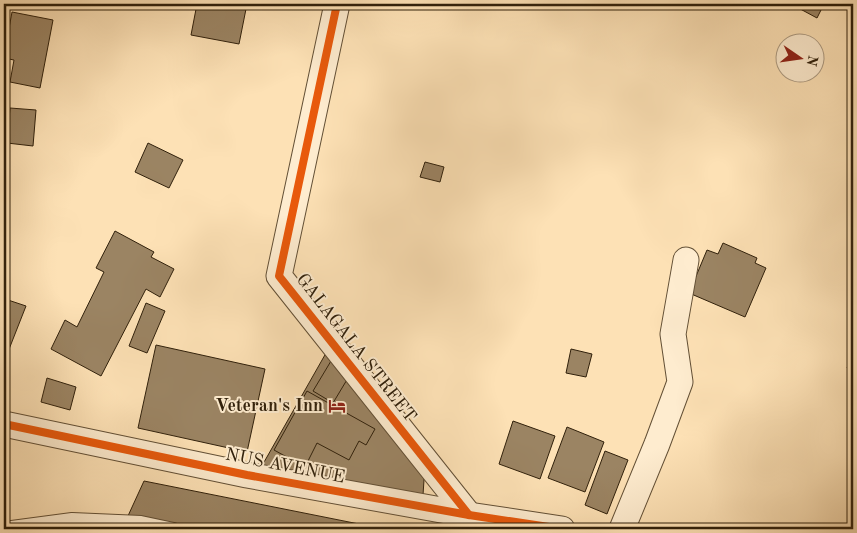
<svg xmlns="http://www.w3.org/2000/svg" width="857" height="533" font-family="'Old Standard TT',serif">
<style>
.building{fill:#9b8463;stroke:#30200b}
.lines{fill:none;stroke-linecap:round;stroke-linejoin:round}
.lane-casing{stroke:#635036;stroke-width:14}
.street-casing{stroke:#635036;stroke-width:27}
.lane{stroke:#feeccf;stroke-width:12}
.street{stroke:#feeccf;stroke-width:25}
.cycleway-casing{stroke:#feeccf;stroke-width:11}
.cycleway{stroke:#e8590c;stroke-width:8}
.labels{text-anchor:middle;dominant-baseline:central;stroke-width:4;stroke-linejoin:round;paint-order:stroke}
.street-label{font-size:18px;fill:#30200b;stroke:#feeccf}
.poi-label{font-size:18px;font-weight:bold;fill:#30200b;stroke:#feeccf;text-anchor:end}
</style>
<rect width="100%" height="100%" fill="#fde1b5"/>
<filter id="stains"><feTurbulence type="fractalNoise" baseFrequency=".004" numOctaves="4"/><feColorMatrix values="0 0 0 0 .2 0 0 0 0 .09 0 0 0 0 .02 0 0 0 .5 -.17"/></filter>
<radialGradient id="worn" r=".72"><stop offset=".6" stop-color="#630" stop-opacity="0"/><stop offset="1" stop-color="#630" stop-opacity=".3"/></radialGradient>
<g class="building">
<polygon points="197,4 247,4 239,44 191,35"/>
<polygon points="791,4 824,4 817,18"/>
<polygon points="12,12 53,20 40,88 10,82 14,60 4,58 4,56"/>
<polygon points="10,108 36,110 33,146 7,143"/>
<polygon points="148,143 183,160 169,188 135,172"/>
<polygon points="425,162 444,167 440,182 420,177"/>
<polygon points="115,231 154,252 151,257 174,269 160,297 146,289 101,376 51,349 65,320 77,327 104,272 96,268"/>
<polygon points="723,243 757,258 755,263 766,268 745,317 689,293 707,250 718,254"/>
<polygon points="4,288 9,290 5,299 26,306 4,362"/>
<polygon points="146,303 165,311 147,353 129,346"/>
<polygon points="156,345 265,369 247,452 138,428"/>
<polygon points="330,346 425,465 423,495 259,471"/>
<polygon points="571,349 592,354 586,377 566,373"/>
<polygon points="853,357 853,372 847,368"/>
<polygon points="331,361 351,373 333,403 313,391"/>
<polygon points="47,378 76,387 70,410 41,402"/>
<polygon points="307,391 375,429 366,445 359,441 349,460 317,443 305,467 274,450"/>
<polygon points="513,421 555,436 540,479 499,464"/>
<polygon points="567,427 604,442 585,492 548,478"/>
<polygon points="605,451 628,460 607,514 585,505"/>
<polygon points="144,481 364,525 393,529 122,529"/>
</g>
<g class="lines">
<g class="lane-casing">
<polyline id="lane" points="4,528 72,519 141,522 174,529"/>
</g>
<g class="street-casing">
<g id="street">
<polyline points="337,4 279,276 469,515"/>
<polyline points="4,424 247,475 469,515 562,529"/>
<polyline points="622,529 657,444 680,382 673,334 686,260"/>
</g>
</g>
<use href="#lane" class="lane"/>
<use href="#street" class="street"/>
<g class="cycleway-casing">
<g id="cycleway">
<polyline points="337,4 279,276 469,515"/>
<polyline points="4,424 247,475 469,515 562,529"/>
</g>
</g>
<use href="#cycleway" class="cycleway"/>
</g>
<defs>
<g id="hotel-bare" transform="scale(1.35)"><path d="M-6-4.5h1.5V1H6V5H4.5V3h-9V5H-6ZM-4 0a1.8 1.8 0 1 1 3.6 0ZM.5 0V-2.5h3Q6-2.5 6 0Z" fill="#8f2418" stroke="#feeccf" stroke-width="2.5" paint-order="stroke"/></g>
</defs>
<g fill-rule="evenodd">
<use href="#hotel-bare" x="337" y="406"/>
</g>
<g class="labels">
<g class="street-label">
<text transform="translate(356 348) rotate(52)">GALAGALA STREET</text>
<text transform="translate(285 466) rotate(11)">NUS AVENUE</text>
</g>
<g class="poi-label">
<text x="323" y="406">Veteran's Inn</text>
</g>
</g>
<rect width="857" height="533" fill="none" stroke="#fde1b5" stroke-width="20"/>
<rect x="5" y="5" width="847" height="523" fill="none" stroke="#30200b" stroke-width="2.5"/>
<rect x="10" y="10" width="837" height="513" fill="none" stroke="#30200b"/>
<g transform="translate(800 58) rotate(103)"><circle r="24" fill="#feeccf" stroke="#ac9a81"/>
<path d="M0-4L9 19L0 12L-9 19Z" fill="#8f2418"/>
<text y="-8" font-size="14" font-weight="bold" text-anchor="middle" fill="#30200b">N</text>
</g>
<rect width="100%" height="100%" filter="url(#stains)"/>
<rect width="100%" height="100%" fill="url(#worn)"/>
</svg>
